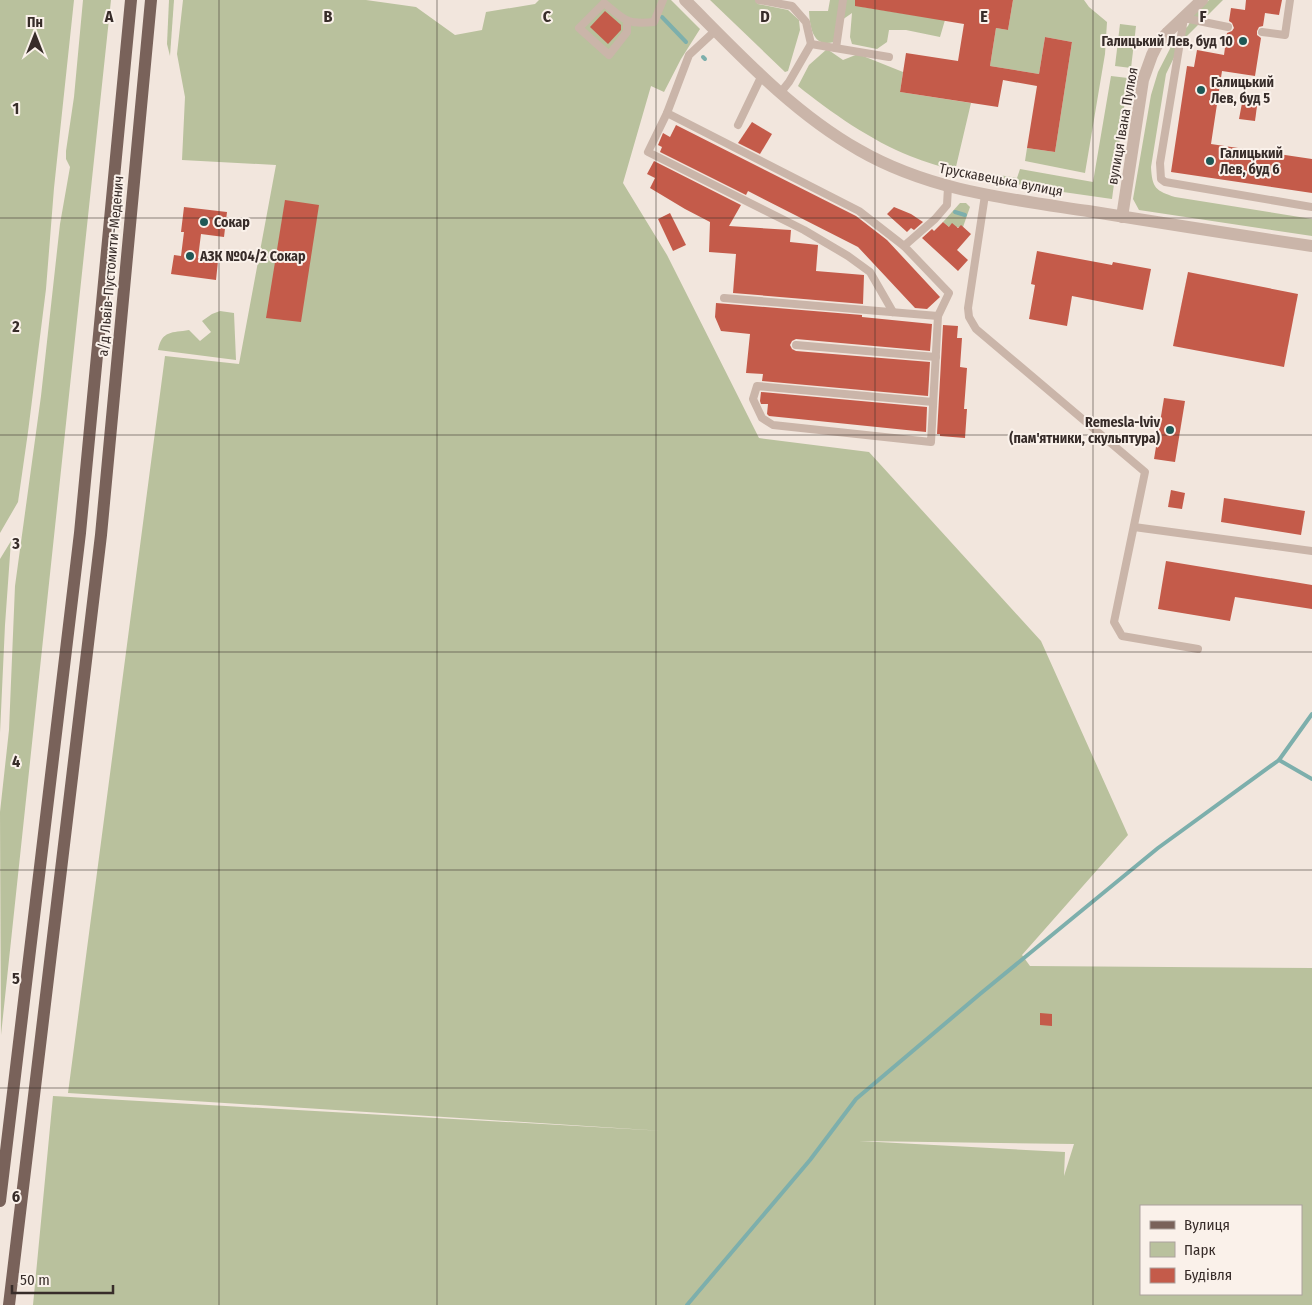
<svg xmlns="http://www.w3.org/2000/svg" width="1312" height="1305" font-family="'Fira Sans Condensed',sans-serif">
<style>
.green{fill:#b9c19d;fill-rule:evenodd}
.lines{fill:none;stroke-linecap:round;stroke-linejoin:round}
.stream{stroke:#7dafac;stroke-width:4}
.building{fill:#c45b4a}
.lane{stroke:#cab5a9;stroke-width:8}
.street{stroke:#cab5a9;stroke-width:12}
.primary{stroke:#79625a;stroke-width:12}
.grid{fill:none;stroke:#372c29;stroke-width:1;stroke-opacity:0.55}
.poi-dot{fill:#1f5856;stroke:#faf1ea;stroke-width:2}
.labels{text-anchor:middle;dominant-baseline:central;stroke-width:4;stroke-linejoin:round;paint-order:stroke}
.poi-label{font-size:14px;font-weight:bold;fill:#372c29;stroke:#faf1ea;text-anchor:start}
.street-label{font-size:14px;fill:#372c29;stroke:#faf1ea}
.grid-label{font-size:16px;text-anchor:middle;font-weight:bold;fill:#372c29;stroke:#faf1ea;stroke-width:4;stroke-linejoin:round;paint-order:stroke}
</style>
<rect width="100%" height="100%" fill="#f2e6dd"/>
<g class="green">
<polygon points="0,0 74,0 54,188 46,289 28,432 18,502 0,533"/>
<polygon points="83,0 111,0 1,1035 0,812 9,730 15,586 41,396 60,224 70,167 66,159 66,151 74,97"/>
<polygon points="169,0 174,0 170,56 167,44"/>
<path d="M183,0h183l50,7 39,28 27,-5 4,-18 49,-8 4,-4h132l29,29 -19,30 -17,33 -13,-6 -28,97 44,72 92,183 110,14 172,189 87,194 -106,120 8,11 282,2v337h-1279l20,-209 611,35 -596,-38 97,-737 74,8 37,-199 -94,-5 3,-63 -8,-43zM859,1141l215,3 -10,32 1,-24zM1141,1206h160v88h-160z"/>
<polygon points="710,0 755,0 758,4 788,10 799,20 800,30 788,71 785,72"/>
<path d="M830,0h34l-1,7 82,13 -5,17 -34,-7h-17l-2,12 -10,7 -25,-5 -2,-7 2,-24 -10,7 -8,22c-21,6 -24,-14 -25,-31h19z"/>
<polygon points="1013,0 1084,0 1089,7 1107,22 1105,54 1085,173 1025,161 1027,148 1055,152 1072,42 1045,37 1039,74 990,66 996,28 1008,30"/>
<path d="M1209,0h14l-41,41 -16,33 -15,93c1,21 5,24 24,30l137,22v17l-173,-26 -6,-11 18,-104 7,-23 18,-35 12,-11 7,-14z"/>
<polygon points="1120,24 1136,26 1131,68 1115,66"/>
<path d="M827,49l16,11 15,-6 45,18 -3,20 71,11 -16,68c-15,-5 -30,-9 -45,-15 -38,-15 -80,-44 -112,-70l11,-21z"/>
<polygon points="1111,76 1128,78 1112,199 1049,190 986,178 987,173 1017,178 1020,169 1093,182"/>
<polygon points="960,203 966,203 970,207 963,227 949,227 943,222"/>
<path d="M220,311l14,2 2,47 -78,-10c4,-20 14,-17 31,-20l11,11 11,-9 -9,-11 10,-7z"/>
<polygon points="11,541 5,625 0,733 0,559"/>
</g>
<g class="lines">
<g class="stream">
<polyline points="662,17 686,42"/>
<polyline points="703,57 705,59"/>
<polyline points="955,212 965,215"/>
<polyline points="1279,760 1312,779"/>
<polyline points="687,1305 810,1160 856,1099 980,994 1158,848 1279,760 1312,714"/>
</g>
</g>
<g class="building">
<polygon points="855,0 1013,0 1008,30 996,28 990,66 1039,74 1045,37 1072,42 1055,152 1027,148 1037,86 1003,80 998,107 900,92 906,53 958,61 964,24 855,6"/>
<polygon points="1246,0 1282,0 1279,15 1265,13 1263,26 1259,27 1257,31 1257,35 1261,38 1255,76 1222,71 1211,144 1312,159 1312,193 1171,172 1187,66 1194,67 1197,50 1224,55 1227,33 1232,31 1234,28 1232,23 1229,21 1231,8 1245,10"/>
<polygon points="605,11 621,25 621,30 608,44 590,27"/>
<polygon points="1242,103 1257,106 1255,121 1239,119"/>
<polygon points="752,122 772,134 760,154 738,143"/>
<polygon points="676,125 856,216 887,240 940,297 927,309 915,308 858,247 748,191 746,195 660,152 662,147 658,145 663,133 670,137"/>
<polygon points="654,161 741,205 729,226 791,230 790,242 818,245 816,271 864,275 863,304 733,293 736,254 709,252 710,222 685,209 650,188 655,178 647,174"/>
<polygon points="285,200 319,205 301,322 266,318"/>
<polygon points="184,207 227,212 224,237 201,234 198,258 218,261 216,280 171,274 174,255 181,256 184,232 181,232"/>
<polygon points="894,207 911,214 923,222 914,230 911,228 907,232 887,214"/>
<polygon points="670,213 686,245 673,251 658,219"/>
<polygon points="943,222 949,227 952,223 958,228 961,225 971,234 957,250 968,260 958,271 922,238 932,229 934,231"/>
<polygon points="1037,251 1112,265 1113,262 1151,269 1143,310 1072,296 1067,326 1029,319 1035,285 1031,284"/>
<polygon points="1188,272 1298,294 1284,367 1173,346"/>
<polygon points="716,303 862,315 862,317 932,324 930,351 796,339 792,341 790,345 792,349 796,351 930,362 928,396 762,381 763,374 746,373 750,334 721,331 715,317"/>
<polygon points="943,325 958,326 957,338 962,338 960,367 967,368 964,409 967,409 965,438 940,436 940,434 937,434"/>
<polygon points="761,392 927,407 926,432 769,416 767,414 768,404 761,404 760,401"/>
<polygon points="1164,398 1185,401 1175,462 1154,459"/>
<polygon points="1171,490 1185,493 1182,509 1168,507"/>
<polygon points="1224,498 1305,511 1301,535 1221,522"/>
<polygon points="1166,561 1312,585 1312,609 1235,597 1230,621 1158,609"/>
<polygon points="1040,1013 1052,1014 1052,1026 1040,1025"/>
</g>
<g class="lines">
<g class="lane">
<polyline points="759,0 792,6 806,22 811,44"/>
<path d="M627,22v10l-18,23 -30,-27 25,-25c21,17 22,22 50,19l9,-22"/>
<polyline points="1228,27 1184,18 1160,163 1161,179 1165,182 1312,207"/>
<polyline points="1262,32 1285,35 1290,0"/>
<polyline points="836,48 843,0"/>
<polyline points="781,92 789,82 811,44 889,57"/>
<polyline points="667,113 689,55 716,30"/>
<polyline points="738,125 762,75"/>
<polyline points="985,195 968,308 969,317 976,329 1145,472 1114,622 1122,636 1198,649"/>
<polyline points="724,298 938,316"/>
<polyline points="893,312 870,272 848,256 804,230 648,152 667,113 859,211 904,246"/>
<polyline points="796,345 936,357"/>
<polyline points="933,402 757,386 753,399 762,418 773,425 931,442 938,316 949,293 904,246 935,219 947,205 948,187"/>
<polyline points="1134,527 1312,551"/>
</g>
<g class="street">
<path d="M685,0c54,54 107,112 174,150 71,41 150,49 229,61 74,12 149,24 224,35"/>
<polyline points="1122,217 1143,80 1152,55 1157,45 1168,32 1202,0"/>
</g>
<g class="primary">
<polyline points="0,1201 80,533 131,0"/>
<polyline points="9,1305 101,535 151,0"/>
</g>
</g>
<path class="grid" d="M219,0v1305M437,0v1305M656,0v1305M875,0v1305M1093,0v1305M0,218h1312M0,435h1312M0,652h1312M0,870h1312M0,1088h1312"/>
<g class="poi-dot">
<circle cx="1243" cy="41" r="5"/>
<circle cx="1201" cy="90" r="5"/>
<circle cx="1210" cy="161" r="5"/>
<circle cx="204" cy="222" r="5"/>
<circle cx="190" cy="256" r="5"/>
<circle cx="1170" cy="430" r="5"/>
</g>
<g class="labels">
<g class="poi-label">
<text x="1233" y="41" text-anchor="end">Галицький Лев, буд 10</text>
<text x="1211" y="82">Галицький<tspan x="1211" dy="16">Лев, буд 5</tspan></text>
<text x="1220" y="153">Галицький<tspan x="1220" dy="16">Лев, буд 6</tspan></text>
<text x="214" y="222">Сокар</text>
<text x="200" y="256">АЗК №04/2 Сокар</text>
<text x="1160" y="422" text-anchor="end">Remesla-lviv<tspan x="1160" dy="16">(пам'ятники, скульптура)</tspan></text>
</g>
<g class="street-label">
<text transform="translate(1123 126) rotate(-80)">вулиця Івана Пулюя</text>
<text transform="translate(1001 180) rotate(11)">Трускавецька вулиця</text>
<text transform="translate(111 266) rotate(-85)">а/д Львів-Пустомити-Меденич</text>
</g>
</g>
<g class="grid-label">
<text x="109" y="22">A</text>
<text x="328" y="22">B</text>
<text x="547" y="22">C</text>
<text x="765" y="22">D</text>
<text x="984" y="22">E</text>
<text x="1203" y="22">F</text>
<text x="16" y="114">1</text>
<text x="16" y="332">2</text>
<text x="16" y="549">3</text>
<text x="16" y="767">4</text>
<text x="16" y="984">5</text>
<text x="16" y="1202">6</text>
</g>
<rect x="1140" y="1205" width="162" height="90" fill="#faf1ea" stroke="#aca29d"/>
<rect x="1150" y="1221" width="25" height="8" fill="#79625a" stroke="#aca29d"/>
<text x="1184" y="1230" font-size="15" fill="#372c29">Вулиця</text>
<rect x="1150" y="1242" width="25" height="15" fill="#b9c19d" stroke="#aca29d"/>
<text x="1184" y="1255" font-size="15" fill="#372c29">Парк</text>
<rect x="1150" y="1268" width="25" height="15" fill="#c45b4a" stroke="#aca29d"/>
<text x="1184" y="1280" font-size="15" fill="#372c29">Будівля</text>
<g transform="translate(35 35)" stroke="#faf1ea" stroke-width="4" paint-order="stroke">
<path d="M0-4L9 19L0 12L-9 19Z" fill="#372c29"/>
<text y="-8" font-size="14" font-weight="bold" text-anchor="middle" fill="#372c29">Пн</text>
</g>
<path d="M12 1285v8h101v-8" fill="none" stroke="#372c29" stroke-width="2.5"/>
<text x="20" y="1285" font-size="15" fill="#372c29" stroke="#faf1ea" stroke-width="4" paint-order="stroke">50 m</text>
</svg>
